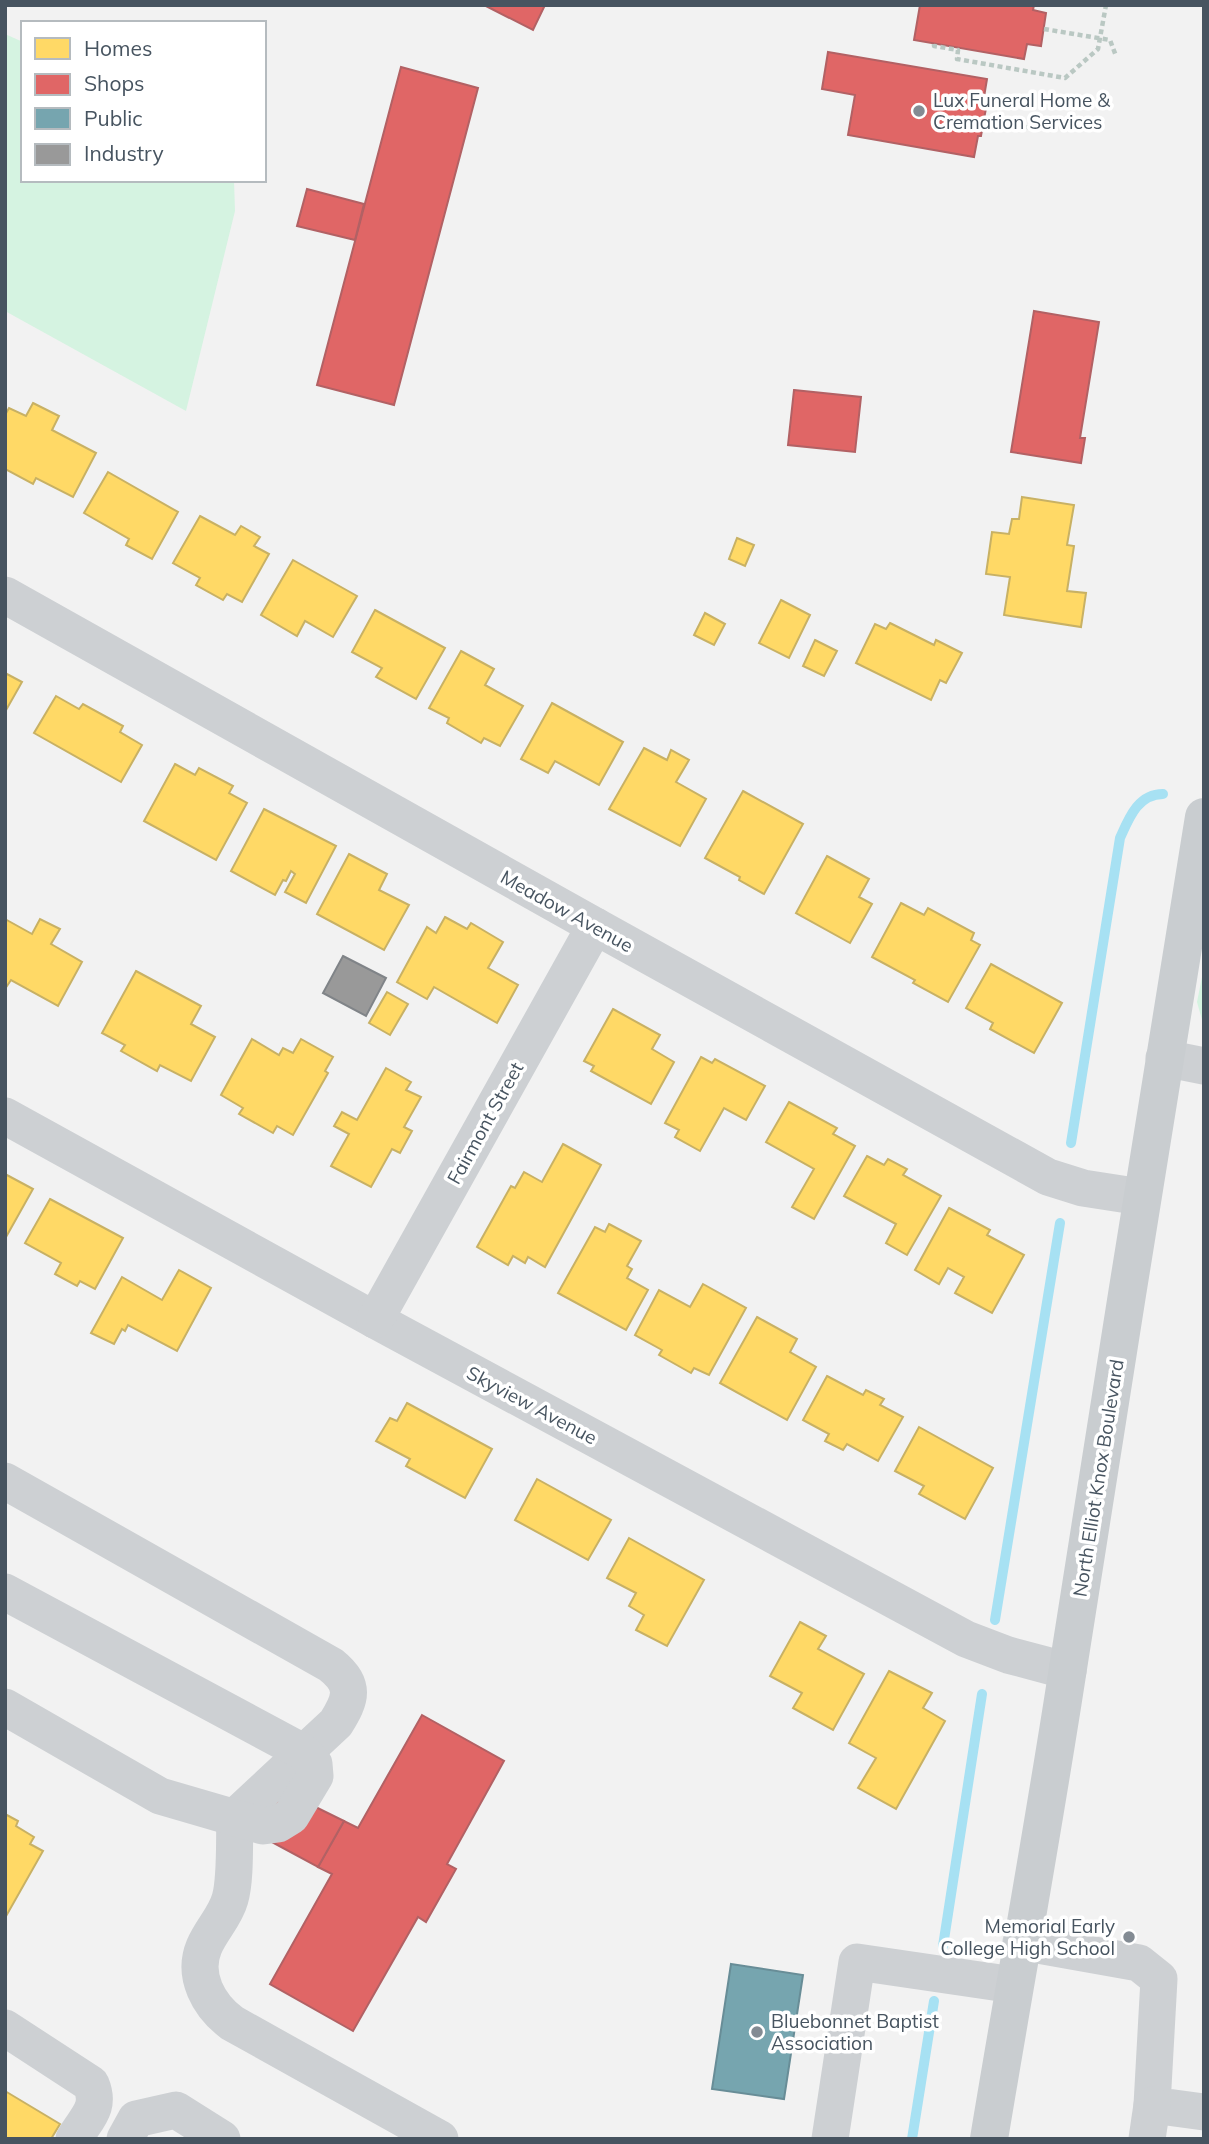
<svg xmlns="http://www.w3.org/2000/svg" width="1209" height="2144" font-family="Mulish,sans-serif">
<style>
.green{fill:#d5f3e1}
.homes{fill:#ffd966;stroke:#c8b164;stroke-width:2}
.shops{fill:#e06666;stroke:#b26164;stroke-width:2}
.public{fill:#76a5af;stroke:#688d97;stroke-width:2}
.industry{fill:#999;stroke:#808488;stroke-width:2}
.lines{fill:none;stroke-linecap:round;stroke-linejoin:round}
.stream{stroke:#a7e1f3;stroke-width:10}
.path{stroke:#bac8c3;stroke-width:4.5;stroke-dasharray:5 3.5;stroke-linecap:butt}
.minor{stroke:#cdd0d3;stroke-width:37}
.major{stroke:#c9cdd0;stroke-width:38}
.poi-dot{fill:#838b93;stroke:#fff;stroke-width:2.5}
.labels{text-anchor:middle;dominant-baseline:central;stroke-width:7;stroke-linejoin:round;paint-order:stroke}
.poi-label{font-size:19px;fill:#475460;stroke:#fff;text-anchor:start}
.street-label{font-size:19px;fill:#475460;stroke:#fff}
</style>
<rect width="100%" height="100%" fill="#f2f2f2"/>
<g class="green">
<polygon points="5,34 23,42 23,180 234,180 235,211 186,411 5,311"/>
<polygon points="1204,967 1204,1027 1197,1002"/>
</g>
<g class="homes">
<polygon points="33,403 59,416 52,430 96,453 73,497 36,478 33,484 5,469 5,415 9,408 26,416"/>
<polygon points="108,472 178,512 152,559 126,545 129,539 84,513"/>
<polygon points="1022,497 1074,505 1067,545 1074,546 1067,591 1086,593 1081,627 1004,615 1010,577 986,574 992,532 1009,534 1012,519 1019,519"/>
<polygon points="200,516 235,535 241,526 260,537 254,546 269,554 242,602 227,594 223,600 196,585 200,578 173,563"/>
<polygon points="737,538 754,545 745,566 729,559"/>
<polygon points="293,560 357,596 333,637 305,621 297,636 261,615"/>
<polygon points="781,600 810,615 789,658 759,643"/>
<polygon points="375,610 445,648 416,699 376,677 382,668 352,652"/>
<polygon points="705,613 725,624 714,645 694,635"/>
<polygon points="890,623 934,645 936,640 962,653 946,683 940,680 931,700 856,663 875,624 886,629"/>
<polygon points="815,640 837,651 824,676 803,666"/>
<polygon points="461,651 494,669 485,685 523,706 500,746 484,738 481,743 447,723 449,718 429,708"/>
<polygon points="5,673 22,682 5,712"/>
<polygon points="56,696 79,709 83,704 123,726 120,732 142,745 121,782 34,733"/>
<polygon points="552,703 623,742 599,785 555,761 548,773 521,759"/>
<polygon points="644,748 667,760 671,750 689,760 676,782 706,799 680,846 609,809"/>
<polygon points="175,764 195,775 199,768 233,786 229,793 247,803 216,860 144,821"/>
<polygon points="743,791 803,824 764,894 739,880 740,877 705,858"/>
<polygon points="264,809 336,846 306,903 285,892 295,874 291,871 286,881 283,880 275,895 231,871"/>
<polygon points="349,854 387,874 379,890 409,905 384,950 317,914"/>
<polygon points="827,856 869,879 859,897 872,904 850,943 796,913"/>
<polygon points="901,903 924,915 928,908 974,933 971,940 980,945 948,1002 913,983 915,980 872,957"/>
<polygon points="445,917 467,929 471,923 503,942 488,968 518,985 497,1023 434,987 427,999 397,982 427,927 436,933"/>
<polygon points="5,919 32,934 40,919 60,929 51,944 82,962 58,1006 11,980 5,989"/>
<polygon points="991,964 1062,1003 1034,1053 990,1029 993,1023 966,1008"/>
<polygon points="136,971 201,1006 191,1024 215,1037 191,1081 160,1065 157,1071 121,1051 125,1045 102,1033"/>
<polygon points="387,992 408,1004 390,1035 369,1023"/>
<polygon points="613,1009 660,1035 652,1049 674,1062 651,1104 591,1071 594,1066 584,1061"/>
<polygon points="252,1039 279,1055 283,1048 293,1053 301,1039 333,1057 325,1071 328,1073 293,1135 277,1126 273,1133 239,1114 243,1108 221,1095"/>
<polygon points="701,1057 712,1063 715,1059 765,1086 746,1120 724,1108 700,1151 675,1137 679,1130 665,1123"/>
<polygon points="386,1068 411,1082 406,1090 421,1097 404,1127 412,1131 400,1153 392,1149 371,1187 331,1166 349,1134 334,1126 342,1112 357,1120"/>
<polygon points="789,1102 837,1128 833,1134 855,1146 814,1219 792,1207 814,1169 766,1142"/>
<polygon points="563,1144 601,1165 545,1267 528,1257 525,1263 513,1256 508,1265 477,1247 511,1186 515,1188 524,1172 542,1182"/>
<polygon points="867,1156 884,1165 888,1159 907,1169 903,1175 941,1196 907,1255 886,1243 896,1224 844,1196"/>
<polygon points="5,1174 33,1189 6,1237 5,1236"/>
<polygon points="50,1199 123,1238 95,1289 80,1281 77,1286 55,1274 61,1263 25,1243"/>
<polygon points="949,1208 990,1230 987,1235 1024,1255 992,1313 955,1293 964,1277 948,1268 939,1284 915,1270"/>
<polygon points="609,1224 641,1241 627,1266 632,1269 627,1278 648,1290 626,1330 558,1293 595,1227 605,1232"/>
<polygon points="179,1270 211,1288 177,1351 128,1325 125,1331 122,1329 114,1344 91,1333 122,1277 162,1300"/>
<polygon points="703,1284 746,1308 709,1375 694,1368 691,1373 659,1355 662,1350 635,1335 659,1290 690,1307"/>
<polygon points="757,1317 797,1339 790,1352 816,1367 787,1420 720,1383"/>
<polygon points="827,1376 863,1395 866,1390 884,1399 880,1405 903,1417 878,1461 847,1444 843,1450 825,1441 829,1434 803,1420"/>
<polygon points="407,1403 492,1449 465,1498 406,1466 410,1459 376,1441 390,1418 397,1421"/>
<polygon points="919,1427 993,1468 965,1519 919,1494 924,1486 895,1471"/>
<polygon points="537,1479 611,1520 588,1560 515,1520"/>
<polygon points="629,1538 704,1580 667,1646 636,1630 644,1615 629,1606 636,1593 607,1578"/>
<polygon points="800,1622 826,1636 818,1649 864,1674 833,1730 793,1708 802,1693 770,1676"/>
<polygon points="889,1671 932,1693 923,1708 945,1721 896,1809 858,1788 876,1758 849,1743"/>
<polygon points="5,1814 18,1821 16,1826 34,1837 30,1844 43,1851 5,1918"/>
<polygon points="5,2091 60,2124 51,2139 5,2139"/>
</g>
<g class="shops">
<polygon points="484,5 545,5 533,30"/>
<polygon points="920,5 1034,5 1033,10 1046,13 1041,46 1027,44 1024,59 914,40"/>
<polygon points="828,52 987,79 983,103 987,103 984,119 981,136 978,136 974,157 848,135 855,95 822,89"/>
<polygon points="401,67 478,88 394,405 317,385"/>
<polygon points="307,189 364,204 355,240 297,226"/>
<polygon points="1034,311 1099,322 1080,438 1085,438 1081,463 1011,452"/>
<polygon points="794,390 861,397 855,452 788,445"/>
<polygon points="422,1715 504,1761 447,1864 456,1869 426,1922 418,1917 353,2031 270,1984 332,1874 318,1867 344,1821 358,1828"/>
<polygon points="279,1789 344,1821 318,1867 257,1834"/>
</g>
<polygon class="public" points="731,1964 803,1975 784,2099 712,2089"/>
<polygon class="industry" points="343,956 386,978 366,1016 323,993"/>
<g class="lines">
<g class="stream">
<path d="M1071,1143l49,-305c9,-20 18,-44 43,-44"/>
<polyline points="995,1620 1060,1223"/>
<polyline points="943,1946 982,1694"/>
<polyline points="912,2139 934,2001"/>
</g>
<g class="path">
<polyline points="1044,29 1110,40 1116,56"/>
<polyline points="934,44 934,46 958,50 957,59 1065,78 1098,49 1106,5"/>
<polyline points="984,119 1037,129"/>
</g>
<g class="minor">
<polyline points="5,595 595,926 1048,1177 1083,1188 1141,1197"/>
<polyline points="1164,1058 1204,1066"/>
<polyline points="5,1116 375,1320 966,1639 1008,1655 1068,1671"/>
<polyline points="375,1320 595,926"/>
<path d="M5,1481l326,184c25,20 20,34 5,58l-101,94c-1,22 1,62 -5,82 -5,18 -19,31 -26,48 -12,29 5,59 28,76l208,116"/>
<polyline points="5,1592 303,1752 314,1764 315,1776 291,1816 278,1824 263,1826 160,1796 5,1707"/>
<polyline points="1021,1942 1139,1963 1159,1979 1152,2105 1204,2112"/>
<path d="M5,2028l86,56c10,24 -4,33 -17,55"/>
<polyline points="125,2139 136,2119 176,2110 222,2139"/>
<polyline points="830,2139 857,1962 1014,1985"/>
<polyline points="1147,2139 1152,2105"/>
</g>
<path class="major" d="M989,2139c26,-157 55,-314 79,-471 45,-284 89,-567 136,-851"/>
</g>
<g class="poi-dot">
<circle cx="919" cy="111" r="7"/>
<circle cx="1129" cy="1937" r="7"/>
<circle cx="757" cy="2032" r="7"/>
</g>
<g class="labels">
<g class="poi-label">
<text x="933" y="100">Lux Funeral Home &amp;<tspan x="933" dy="22">Cremation Services</tspan></text>
<text x="1115" y="1926" text-anchor="end">Memorial Early<tspan x="1115" dy="22">College High School</tspan></text>
<text x="771" y="2021">Bluebonnet Baptist<tspan x="771" dy="22">Association</tspan></text>
</g>
<g class="street-label">
<text transform="translate(567 911) rotate(29)">Meadow Avenue</text>
<text transform="translate(485 1123) rotate(-61)">Fairmont Street</text>
<text transform="translate(532 1405) rotate(28)">Skyview Avenue</text>
<text transform="translate(1098 1478) rotate(-81)">North Elliot Knox Boulevard</text>
</g>
</g>
<rect width="1209" height="2144" fill="none" stroke="#475460" stroke-width="14"/>
<rect x="21" y="21" width="245" height="161" fill="#ffffff" stroke="#b5bbbf" stroke-width="2"/>
<rect x="35" y="38" width="35" height="21" fill="#ffd966" stroke="#b5bbbf" stroke-width="2"/>
<text x="84" y="56" font-size="21" fill="#475460">Homes</text>
<rect x="35" y="74" width="35" height="21" fill="#e06666" stroke="#b5bbbf" stroke-width="2"/>
<text x="84" y="91" font-size="21" fill="#475460">Shops</text>
<rect x="35" y="108" width="35" height="21" fill="#76a5af" stroke="#b5bbbf" stroke-width="2"/>
<text x="84" y="126" font-size="21" fill="#475460">Public</text>
<rect x="35" y="144" width="35" height="21" fill="#999999" stroke="#b5bbbf" stroke-width="2"/>
<text x="84" y="161" font-size="21" fill="#475460">Industry</text>
</svg>
